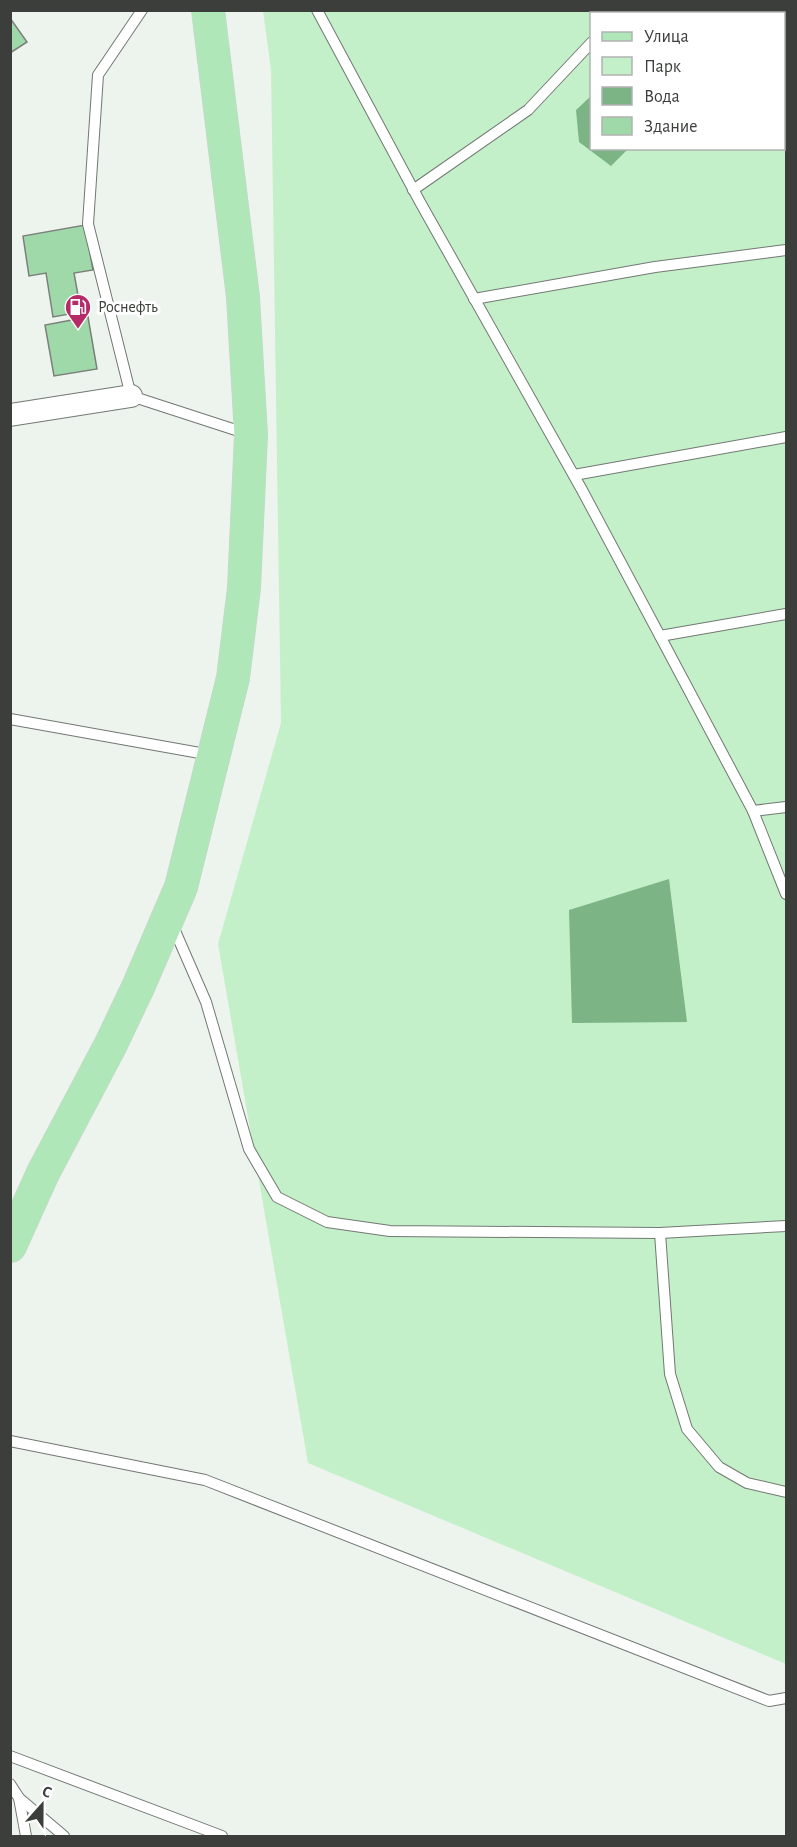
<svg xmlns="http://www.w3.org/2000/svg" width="797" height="1847" font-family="'Alegreya Sans',sans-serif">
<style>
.green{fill:#c3f0c9;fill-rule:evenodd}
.water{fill:#7db486}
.building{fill:#a0d9a9;stroke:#7b807b;stroke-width:1.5}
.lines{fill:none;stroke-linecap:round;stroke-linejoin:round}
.service-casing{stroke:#727873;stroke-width:12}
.minor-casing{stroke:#727873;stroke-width:24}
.primary-casing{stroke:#d0d1d0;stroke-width:34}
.service{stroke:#fff;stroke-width:10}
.minor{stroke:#fff;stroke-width:22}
.primary{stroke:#afe7b9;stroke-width:33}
.labels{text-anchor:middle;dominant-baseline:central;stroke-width:6;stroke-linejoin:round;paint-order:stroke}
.poi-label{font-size:16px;fill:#3b3e3b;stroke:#fff;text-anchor:start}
</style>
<rect width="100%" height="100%" fill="#edf4ee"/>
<path class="green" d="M263,11h523v1653l-478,-201 -90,-519 63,-221 -10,-653zM592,14h192v134h-192z"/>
<g class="water">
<polygon points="591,96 592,148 628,149 611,166 579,142 576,110"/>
<polygon points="669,879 687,1022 572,1023 569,910"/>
</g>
<g class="building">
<polygon points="10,18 27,42 10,53"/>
<polygon points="85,225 93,270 74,273 81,312 53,317 46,273 29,276 23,236"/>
<polygon points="88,317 97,369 54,376 45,325"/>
</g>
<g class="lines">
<g class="service-casing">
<g id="service">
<polyline points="142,10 98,75 88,224 131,396 248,434"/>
<polyline points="317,10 420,202 582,490 660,636 753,811 786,894"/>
<polyline points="675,10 677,14"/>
<polyline points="618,14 620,10"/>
<polyline points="784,88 786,87"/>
<polyline points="413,190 528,110 592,42"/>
<polyline points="474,299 655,267 786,250"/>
<polyline points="574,475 786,437"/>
<polyline points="660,636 786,614"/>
<polyline points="10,719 211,755"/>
<polyline points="753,811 786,807"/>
<polyline points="172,924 206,1002 249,1149 277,1197 327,1222 390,1231 660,1233 786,1226"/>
<polyline points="660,1233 670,1374 687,1429 719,1467 747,1483 786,1492"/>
<polyline points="10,1441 205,1480 769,1701 786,1698"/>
<polyline points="10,1756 222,1836"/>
<polyline points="10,1784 19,1798 64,1836"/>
<polyline points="19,1798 26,1836"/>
</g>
</g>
<g class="minor-casing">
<polyline id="minor" points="10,415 131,396"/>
</g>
<g class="primary-casing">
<polyline id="primary" points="10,1246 43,1173 111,1044 139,985 181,887 233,678 244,588 251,435 243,297 208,10"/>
</g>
<use href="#service" class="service"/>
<use href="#minor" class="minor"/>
<use href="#primary" class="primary"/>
</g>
<defs>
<g id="fuel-pin" transform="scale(1.35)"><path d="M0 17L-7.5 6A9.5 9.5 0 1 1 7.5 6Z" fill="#b52b68" stroke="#fff"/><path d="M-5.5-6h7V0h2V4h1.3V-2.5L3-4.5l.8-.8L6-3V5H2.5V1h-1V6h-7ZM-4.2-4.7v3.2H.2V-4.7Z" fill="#fff"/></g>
</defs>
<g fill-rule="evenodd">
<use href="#fuel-pin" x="78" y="307"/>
</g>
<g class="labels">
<g class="poi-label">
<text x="98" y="307">Роснефть</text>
</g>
</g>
<rect width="797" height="1847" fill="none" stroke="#3b3e3b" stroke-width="24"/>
<rect x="590" y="12" width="195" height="138" fill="#ffffff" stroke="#b1b2b1" stroke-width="1.5"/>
<rect x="602" y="32" width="30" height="9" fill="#afe7b9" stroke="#b1b2b1" stroke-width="1.5"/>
<text x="644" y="42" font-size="18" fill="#3b3e3b">Улица</text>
<rect x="602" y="57" width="30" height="18" fill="#c3f0c9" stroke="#b1b2b1" stroke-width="1.5"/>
<text x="644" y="72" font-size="18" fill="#3b3e3b">Парк</text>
<rect x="602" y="87" width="30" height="18" fill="#7db486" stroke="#b1b2b1" stroke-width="1.5"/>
<text x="644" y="102" font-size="18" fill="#3b3e3b">Вода</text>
<rect x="602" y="117" width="30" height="18" fill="#a0d9a9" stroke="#b1b2b1" stroke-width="1.5"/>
<text x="644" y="132" font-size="18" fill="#3b3e3b">Здание</text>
<g transform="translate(42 1805) rotate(21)" stroke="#ffffff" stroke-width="4.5" paint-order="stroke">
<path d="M0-4.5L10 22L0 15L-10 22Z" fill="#3b3e3b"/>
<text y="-9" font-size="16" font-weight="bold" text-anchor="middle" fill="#3b3e3b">С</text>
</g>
</svg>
